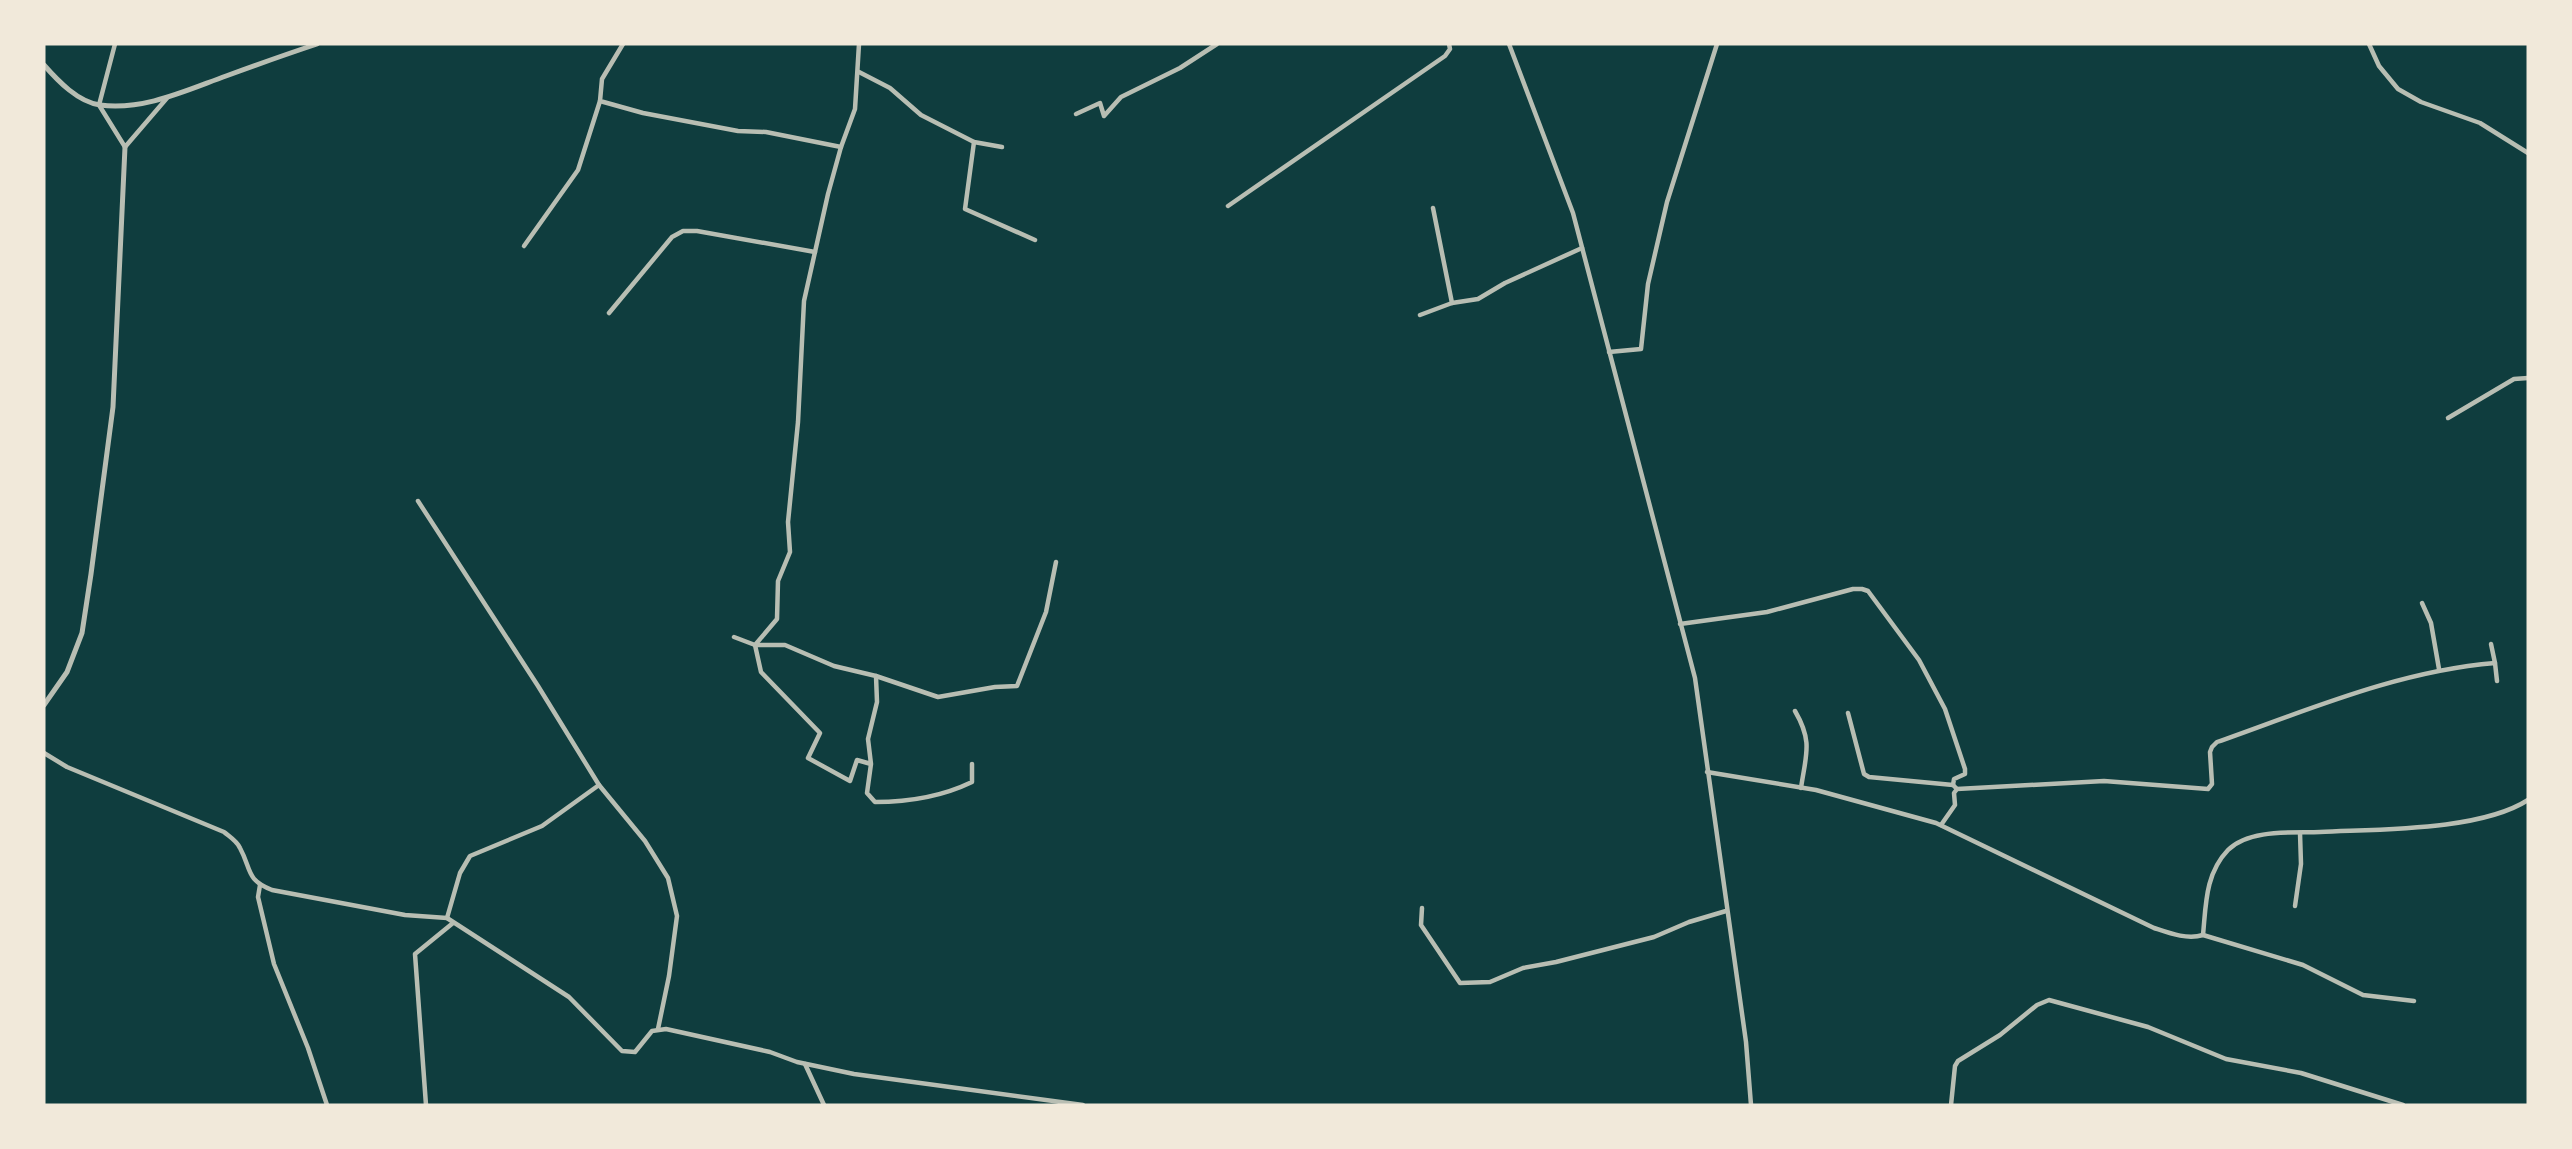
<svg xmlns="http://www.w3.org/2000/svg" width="2572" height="1149" font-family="Commissioner,sans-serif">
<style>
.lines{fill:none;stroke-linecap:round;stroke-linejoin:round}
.minor{stroke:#b8beb3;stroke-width:4.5}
.tertiary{stroke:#b8beb3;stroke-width:5}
</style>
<rect width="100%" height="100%" fill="#0f3d3e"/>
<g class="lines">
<g class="minor">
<polyline points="115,44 99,105 125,147 167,98"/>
<polyline points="623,44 602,79 600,101 643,113 738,131 766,132 841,147"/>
<polyline points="1509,44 1573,213 1695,678 1746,1042 1751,1105"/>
<polyline points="2369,44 2379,66 2398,89 2421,102 2480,123 2528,153"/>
<polyline points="859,72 890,88 921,115 974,142 1002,147"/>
<polyline points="1076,114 1100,103 1104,116 1121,97 1180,68 1217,44"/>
<polyline points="974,142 965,209 1035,240"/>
<polyline points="1228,206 1445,56 1450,49 1449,44"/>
<polyline points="1433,208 1452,303"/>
<polyline points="524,246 578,170 600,101"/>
<polyline points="609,313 672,237 683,231 697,231 815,252"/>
<polyline points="1420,315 1452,303 1478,299 1505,283 1582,248"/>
<polyline points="1609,352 1641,349 1648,284 1667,202 1717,44"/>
<polyline points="2448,418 2514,379 2528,378"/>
<polyline points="418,501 538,686 599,785 645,841 668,878 677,916 669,976 658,1029"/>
<polyline points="2422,603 2431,623 2439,669"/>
<polyline points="1680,624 1767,612 1853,589 1862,589 1868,591 1919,660 1945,709 1965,769 1965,774 1954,779 1953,785"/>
<polyline points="734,637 755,645 777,619 778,581 790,552 788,522 798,422 804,301 828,194 841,147 855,109 859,44"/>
<polyline points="2491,644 2495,663"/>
<polyline points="876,676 938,697 995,687 1017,686 1046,612 1056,562"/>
<path d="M1795,711c18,31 11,43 6,77"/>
<polyline points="1848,713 1864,774 1869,777 1953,785 1957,789"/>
<path d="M44,753l23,14 157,65c6,5 13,9 16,16 12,22 5,31 32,42l133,25 42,3 122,79 53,54 13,1 17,-21 14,-2 104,23 27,10 57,12 229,31"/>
<path d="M871,764l-3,-25 9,-37 -1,-26 -42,-10 -49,-21h-30l6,27 59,61 -12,25 42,23 7,-21 14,4 -4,29 8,9c34,0 66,-5 97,-20v-18"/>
<path d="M1707,772l109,18 120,33 218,105c15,5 33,12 49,7l100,30 60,30 51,6"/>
<path d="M1941,825l14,-20 -1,-12 3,-4 147,-8 104,8 4,-5 -2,-32 2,-5 5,-5c91,-32 181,-71 278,-79l2,18"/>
<polyline points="260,885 258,897 274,964 308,1048 327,1105"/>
<polyline points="2295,906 2301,864 2300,833"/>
<polyline points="1422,908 1421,925 1460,983 1490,982 1523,968 1556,962 1654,937 1689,922 1726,911"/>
<polyline points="447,918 460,873 470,856 542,826 599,785"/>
<path d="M2203,935c3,-30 2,-61 25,-85 21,-21 64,-17 92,-18 58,-3 160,-1 208,-32"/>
<polyline points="805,1064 824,1105"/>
<polyline points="426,1105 415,954 453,923"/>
<polyline points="1951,1105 1955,1066 1958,1061 2000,1035 2037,1005 2049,1000 2148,1027 2226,1059 2301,1073 2403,1105"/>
</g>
<g class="tertiary">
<path d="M44,65c14,16 34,37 56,40 43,6 87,-15 126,-29 30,-11 61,-22 91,-32"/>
<polyline points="44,705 67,672 82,633 91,574 113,407 125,147"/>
</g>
</g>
<rect width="2572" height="1149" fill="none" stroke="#f1e9da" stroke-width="91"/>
</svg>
